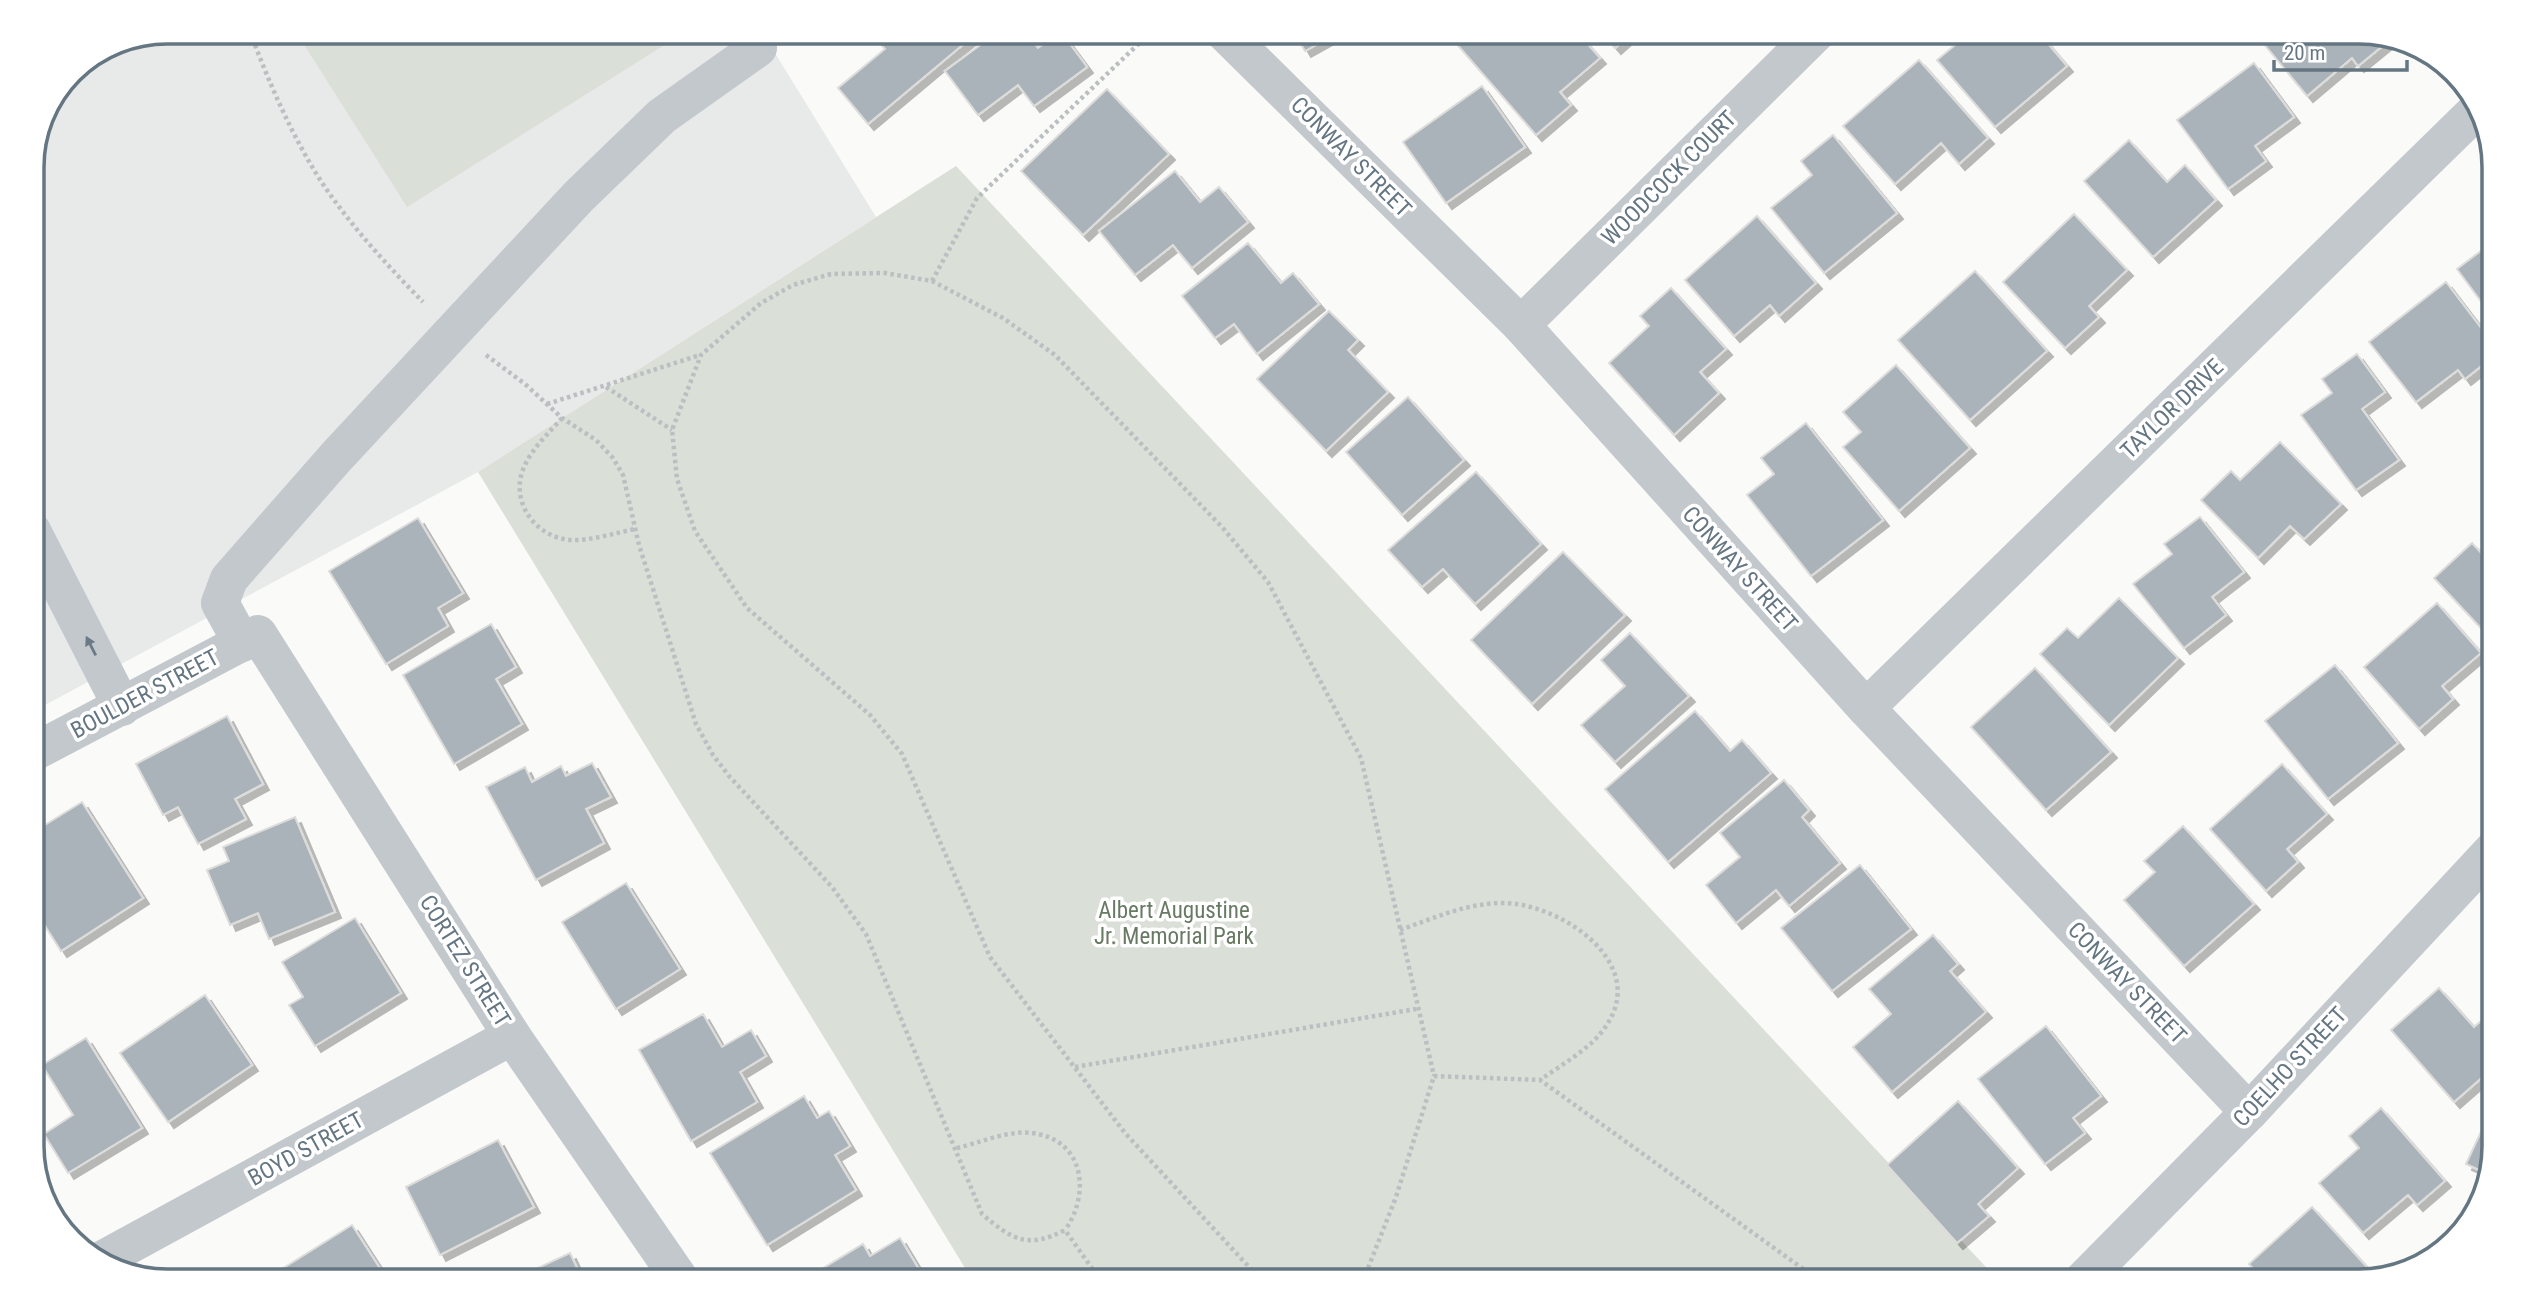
<svg xmlns="http://www.w3.org/2000/svg" width="2526" height="1313" font-family="'Roboto Condensed',sans-serif">
<style>
.built{fill:#e8e9e9}
.green{fill:#dadfd7}
.building{fill:#aab3b9;stroke:#dcdcda;stroke-width:2;filter:url(#shadow)}
.lines{fill:none;stroke-linecap:round;stroke-linejoin:round}
.path{stroke:#bbbfc2;stroke-width:4.5;stroke-dasharray:3.5 3.5;stroke-linecap:butt}
.minor{stroke:#c3c8cc;stroke-width:38}
.oneway{fill:#6a7a87}
.labels{text-anchor:middle;dominant-baseline:central;stroke-width:7;stroke-linejoin:round;paint-order:stroke}
.street-label{font-size:23px;fill:#657683;stroke:#fff}
.park-label{font-size:23px;fill:#687a64;stroke:#fff}
.rim{fill:none;stroke:#657683;stroke-width:3.5}
</style>
<defs>
<filter id="shadow"><feDropShadow dx="6" dy="6" stdDeviation="0" flood-color="#0004"/></filter>
</defs>
<rect width="100%" height="100%" fill="#fafaf8"/>
<polygon class="built" points="166,32 762,32 876,217 478,472 32,712 32,158 71,71 115,42"/>
<g class="green">
<polygon points="296,32 685,32 407,207"/>
<polygon points="956,166 1999,1281 973,1281 478,472"/>
</g>
<g class="building">
<polygon points="870,32 978,32 868,124 838,88 885,49"/>
<polygon points="998,32 1025,32 1038,48 1061,32 1087,67 1034,106 1018,85 978,115 945,71"/>
<polygon points="1294,32 1339,32 1305,51"/>
<polygon points="1467,32 1577,32 1600,58 1560,92 1571,105 1536,135 1455,42"/>
<polygon points="1601,32 1633,32 1615,48"/>
<polygon points="1971,32 2038,32 2067,66 1995,127 1937,60"/>
<polygon points="2254,32 2360,32 2381,37 2386,43 2358,66 2352,58 2307,96"/>
<polygon points="1919,60 1988,138 1959,164 1941,143 1895,184 1843,126"/>
<polygon points="2254,63 2294,117 2255,146 2266,161 2228,189 2177,120"/>
<polygon points="1482,86 1525,147 1446,203 1403,142"/>
<polygon points="1107,89 1169,154 1083,235 1021,171"/>
<polygon points="1833,135 1897,213 1824,273 1771,208 1812,175 1801,161"/>
<polygon points="2129,140 2167,182 2185,165 2216,200 2153,257 2084,181"/>
<polygon points="1175,171 1200,202 1219,187 1248,222 1192,268 1173,245 1135,275 1099,231"/>
<polygon points="2074,214 2127,270 2089,306 2099,317 2065,348 2003,282"/>
<polygon points="1757,216 1816,283 1779,316 1770,305 1734,336 1685,280"/>
<polygon points="2494,217 2494,238 2484,225"/>
<polygon points="2494,241 2494,319 2457,269"/>
<polygon points="1248,243 1281,283 1293,273 1319,304 1257,354 1234,324 1215,338 1182,296"/>
<polygon points="1975,271 2047,351 1970,420 1898,340"/>
<polygon points="2446,282 2494,345 2494,356 2465,379 2458,370 2416,402 2369,342"/>
<polygon points="1671,288 1726,349 1700,372 1719,393 1674,435 1609,363 1649,326 1640,316"/>
<polygon points="1329,311 1358,340 1348,350 1388,392 1326,451 1257,379"/>
<polygon points="2357,354 2385,392 2362,409 2399,460 2356,490 2301,415 2332,393 2322,379"/>
<polygon points="1896,365 1970,448 1899,511 1843,447 1861,432 1843,412"/>
<polygon points="1408,397 1464,460 1402,515 1346,452"/>
<polygon points="1806,423 1883,520 1811,576 1747,495 1774,474 1761,458"/>
<polygon points="2280,442 2341,504 2304,539 2290,526 2258,558 2201,500 2231,471 2240,480"/>
<polygon points="1476,472 1541,544 1475,604 1443,569 1422,587 1388,550"/>
<polygon points="2200,517 2244,572 2212,597 2226,615 2184,648 2133,584 2172,554 2164,544"/>
<polygon points="418,518 463,593 438,608 448,626 386,664 329,571"/>
<polygon points="2472,543 2484,556 2494,546 2494,637 2492,640 2434,578"/>
<polygon points="1563,552 1625,615 1532,704 1471,640"/>
<polygon points="2119,598 2178,658 2109,725 2040,654 2067,628 2078,638"/>
<polygon points="2437,603 2481,653 2442,686 2453,699 2419,729 2364,667"/>
<polygon points="491,624 516,667 496,679 522,724 454,764 403,675"/>
<polygon points="1630,633 1689,696 1615,762 1581,725 1625,686 1601,660"/>
<polygon points="2335,665 2398,743 2328,799 2265,721"/>
<polygon points="2035,668 2111,752 2046,810 1971,727"/>
<polygon points="1695,711 1730,751 1742,740 1771,773 1668,862 1605,789"/>
<polygon points="227,716 263,784 235,799 246,819 198,844 178,807 163,815 136,764"/>
<polygon points="592,763 611,797 586,809 604,843 536,880 486,787 525,767 532,782 561,766 566,776"/>
<polygon points="2282,764 2327,814 2287,849 2298,862 2266,891 2210,829"/>
<polygon points="1784,780 1809,810 1802,817 1840,863 1789,906 1776,890 1736,923 1706,885 1740,857 1720,833"/>
<polygon points="82,802 143,898 61,951 32,905 32,833"/>
<polygon points="295,817 335,912 269,939 258,913 230,925 207,870 229,861 223,847"/>
<polygon points="2183,826 2254,904 2184,966 2124,900 2155,872 2144,861"/>
<polygon points="1860,865 1911,929 1832,991 1781,928"/>
<polygon points="626,883 680,969 616,1009 562,922"/>
<polygon points="355,918 401,993 315,1046 289,1005 303,997 282,962"/>
<polygon points="1933,935 1958,964 1950,971 1986,1012 1892,1092 1853,1047 1891,1014 1869,989"/>
<polygon points="2439,988 2474,1027 2488,1015 2494,1022 2494,1067 2454,1102 2391,1030"/>
<polygon points="205,995 252,1065 168,1122 120,1053"/>
<polygon points="703,1014 722,1047 751,1030 766,1056 740,1072 757,1102 691,1141 639,1050"/>
<polygon points="2046,1026 2101,1096 2073,1118 2085,1133 2045,1164 1978,1079"/>
<polygon points="86,1038 142,1128 68,1173 44,1134 73,1115 42,1065"/>
<polygon points="804,1096 817,1118 829,1111 850,1146 835,1155 856,1190 767,1245 710,1153"/>
<polygon points="1958,1101 2018,1168 1978,1204 1989,1216 1957,1243 1887,1165"/>
<polygon points="2494,1104 2494,1147 2488,1174 2466,1164"/>
<polygon points="2381,1108 2445,1181 2417,1205 2408,1195 2363,1233 2319,1183 2359,1148 2349,1136"/>
<polygon points="498,1140 534,1207 440,1255 406,1187"/>
<polygon points="2312,1207 2376,1277 2360,1281 2265,1281 2249,1264"/>
<polygon points="352,1225 388,1281 268,1281 266,1279"/>
<polygon points="900,1238 926,1281 802,1281 863,1244 870,1256"/>
<polygon points="570,1253 583,1281 510,1281"/>
</g>
<g class="lines">
<g class="path">
<path d="M250,32c19,50 40,100 69,146 29,45 67,86 104,124"/>
<polyline points="932,281 977,198 1151,32"/>
<path d="M486,355l39,29 37,34 34,22 17,18 10,17 16,70 57,179 17,31 16,21 103,111 34,47 116,280c30,26 46,35 83,16l36,51"/>
<polyline points="606,387 672,430"/>
<polyline points="547,404 700,355"/>
<path d="M562,418c-12,14 -29,29 -37,47 -17,34 9,72 45,75 21,1 45,-7 65,-11"/>
<path d="M1400,930c34,-12 67,-27 103,-27 56,0 147,59 103,123 -14,22 -45,39 -66,54"/>
<polyline points="1075,1067 1416,1009"/>
<path d="M957,1148c22,-5 51,-18 74,-15 52,5 61,59 34,97"/>
<polyline points="1262,1281 1125,1133 990,957 902,754 870,715 747,608 695,531 677,479 672,430 701,355 761,303 793,285 831,274 885,273 932,281 1003,318 1055,355 1222,527 1268,582 1361,758 1434,1076"/>
<polyline points="1363,1281 1396,1197 1434,1076 1540,1080 1820,1281"/>
</g>
<g class="minor">
<polyline points="1224,32 1521,325 1866,708 2249,1112"/>
<polyline points="1521,325 1817,32"/>
<polyline points="32,531 122,707"/>
<polyline points="242,643 220,603 229,579 337,456 579,196 662,116 758,48"/>
<polyline points="1866,708 2478,109"/>
<polyline points="32,753 258,634 512,1036 681,1281"/>
<polyline points="100,1261 512,1036"/>
<polyline points="2082,1281 2249,1112 2494,849"/>
</g>
</g>
<defs><path id="oneway-solid" d="M-6-.8H1V-3.2L6.5 0L1 3.2V.8H-6Z" transform="scale(1.75)"/></defs>
<use class="oneway" href="#oneway-solid" transform="translate(91 646) rotate(-117)"/>
<g class="labels">
<g class="street-label">
<text transform="translate(1351 157) rotate(45)">CONWAY STREET</text>
<text transform="translate(1669 178) rotate(-45)">WOODCOCK COURT</text>
<text transform="translate(2172 409) rotate(-44)">TAYLOR DRIVE</text>
<text transform="translate(1740 569) rotate(48)">CONWAY STREET</text>
<text transform="translate(145 694) rotate(-28)">BOULDER STREET</text>
<text transform="translate(465 961) rotate(58)">CORTEZ STREET</text>
<text transform="translate(2127 983) rotate(46)">CONWAY STREET</text>
<text transform="translate(2290 1067) rotate(-47)">COELHO STREET</text>
<text transform="translate(306 1149) rotate(-29)">BOYD STREET</text>
</g>
<g class="park-label">
<text x="1174" y="910">Albert Augustine<tspan x="1174" dy="26">Jr. Memorial Park</tspan></text>
</g>
</g>
<path d="M0 0H2526V1313H0ZM167 44H2359A123 123 0 0 1 2482 167V1146A123 123 0 0 1 2359 1269H167A123 123 0 0 1 44 1146V167A123 123 0 0 1 167 44Z" fill="#fff" fill-rule="evenodd"/>
<path class="rim" d="M167 44H2359A123 123 0 0 1 2482 167V1146A123 123 0 0 1 2359 1269H167A123 123 0 0 1 44 1146V167A123 123 0 0 1 167 44Z"/>
<path d="M2274 60v10h133v-10" fill="none" stroke="#657683" stroke-width="3.5"/>
<text x="2284" y="60" font-size="21" fill="#657683" stroke="#ffffff" stroke-width="5" paint-order="stroke">20 m</text>
</svg>
